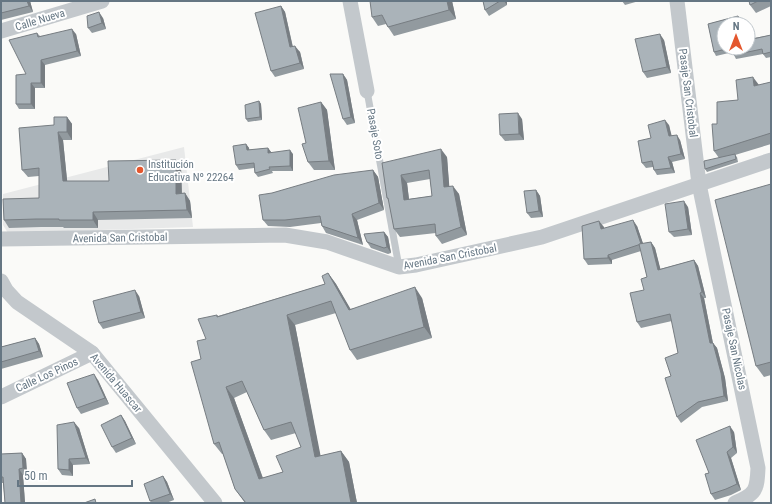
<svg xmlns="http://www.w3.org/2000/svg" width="772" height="504" font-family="'Roboto Condensed',sans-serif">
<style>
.built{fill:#e8e9e9}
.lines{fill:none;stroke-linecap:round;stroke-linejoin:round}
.lane{stroke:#c3c8cc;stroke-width:7}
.street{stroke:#c3c8cc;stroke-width:15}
.wall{fill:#929a9f;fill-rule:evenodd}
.shaded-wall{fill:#777d82}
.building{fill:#aab3b9;stroke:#777d82;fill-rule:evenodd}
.poi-dot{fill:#e4572e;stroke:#fff;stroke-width:1.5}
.labels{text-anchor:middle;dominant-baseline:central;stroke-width:4;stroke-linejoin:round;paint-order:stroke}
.street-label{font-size:11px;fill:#657683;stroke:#fff}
.poi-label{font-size:11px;fill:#657683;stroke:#fff;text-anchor:start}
</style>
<rect width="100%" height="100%" fill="#fafaf8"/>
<polygon class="built" points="184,147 193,227 8,233 3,225 3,194"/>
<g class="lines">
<polyline class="lane" points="367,91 399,267"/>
<g class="street">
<polyline points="350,1 367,91"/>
<path d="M677,1l22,183 59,284c-1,22 -2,26 -23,35"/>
<polyline points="1,31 102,1"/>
<polyline points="1,239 285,235 327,242 399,267 416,265 542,237 771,160"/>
<polyline points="1,281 6,290 17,302 92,353 215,503"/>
<polyline points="1,397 92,353"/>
</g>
</g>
<g class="wall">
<polygon points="1,1 30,1 33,12 1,20"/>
<polygon points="452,1 456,19 394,36 386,24 378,26 372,17"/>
<polygon points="483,1 507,1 507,5 489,16 485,10"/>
<polygon points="622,1 639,1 625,5"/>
<polygon points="749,1 771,1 771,6 756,13 750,5"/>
<polygon points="281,6 285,12 293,47 300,52 304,69 275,77 271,71"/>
<polygon points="738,16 741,20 742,24 724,24 724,48 748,48 748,38 748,39 771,35 771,57 766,58 763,54 736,59 734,55 733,52 716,56 714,52 708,24"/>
<polygon points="103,18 106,29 92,33 88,28"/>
<polygon points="37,33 40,36 76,34 81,56 45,65 45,88 35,88 35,109 19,109 16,104 26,74"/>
<polygon points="664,40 671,73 647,78 643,72"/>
<polygon points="343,74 347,80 355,123 347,125 343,119"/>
<polygon points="771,82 771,144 735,155 737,157 738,162 707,172 705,169 719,158 714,151 738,100 759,85"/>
<polygon points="259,101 261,104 262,120 248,122 246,119"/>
<polygon points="321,102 327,110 335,170 314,170 308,162 306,143"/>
<polygon points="67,117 72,124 72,140 63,140 67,181 109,181 176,160 181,167 182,193 185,193 190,201 192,218 98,220 98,228 64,228 63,227 41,227 9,228 4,220 39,198 39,176 28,177 22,170 54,125"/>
<polygon points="522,119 524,140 505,141 500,135"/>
<polygon points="669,125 671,136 680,140 685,159 672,162 675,173 657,175 654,170 653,167 646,168 642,163 651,138"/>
<polygon points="246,144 249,148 249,150 268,148 271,152 271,153 293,154 293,171 272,171 273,173 258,177 255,173 254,168 239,170 236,165"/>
<path d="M447,157l2,29 10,8 8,41 -25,9 -6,-8v-3l-36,4 -6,-8 -5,-28 -2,-3 -5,-35zM430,179l2,17 -23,3 -2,-16z"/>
<polygon points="373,170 378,177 384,210 357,220 363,245 326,233 322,226 321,223 290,227 268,226 263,220 272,193"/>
<polygon points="771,184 771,375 764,377 756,366"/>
<polygon points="536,190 540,196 543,217 531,218 527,213"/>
<polygon points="688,207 692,235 674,237 669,232"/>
<polygon points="637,226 643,244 651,242 655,248 660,269 694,260 698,266 706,298 704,298 713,343 717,348 725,378 728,401 702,407 681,423 677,417 671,376 678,353 672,321 641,328 637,322 647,277 641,251 612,260 612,264 588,265 584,259 604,227 604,228"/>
<polygon points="384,232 388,237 391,253 388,254 371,248 367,242"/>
<path d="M328,273l8,11 14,25 72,-11 10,40 -75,22 -7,-10 -14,-37 -41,12 25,131 21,-5 8,11 8,41h-112l-10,-14 -12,-35h-1l-8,-10 -13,-85 5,-20 11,-24 1,1 107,-32zM247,392l17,38 7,10 25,-7 5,14 -18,25 -20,6 -29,-80z"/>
<polygon points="139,296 145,318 103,329 99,323"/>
<polygon points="35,338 39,344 43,357 1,369 1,347"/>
<polygon points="98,380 109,404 81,414 77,408"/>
<polygon points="121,415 125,421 136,444 116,453 112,447"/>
<polygon points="79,428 90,464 73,465 73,476 62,475 58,469"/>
<polygon points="734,432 737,453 731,458 741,490 731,495 715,500 711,494 709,473"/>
<polygon points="22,453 26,459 27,474 23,475 25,503 5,503 3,483 1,483 1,454"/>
<polygon points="163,476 167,482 174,500 166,503 152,503 150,501"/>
</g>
<g class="shaded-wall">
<polygon points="27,1 30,1 33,12 29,6"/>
<polygon points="447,1 452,1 456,19 449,10"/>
<polygon points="504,1 507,1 507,5"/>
<polygon points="281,6 285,12 294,53 290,47"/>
<polygon points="99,12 103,18 106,29 102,23"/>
<polygon points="738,16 741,20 742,24 741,24"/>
<polygon points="72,29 76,34 81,56 77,51"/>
<polygon points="660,34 664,40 671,73 667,67"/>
<polygon points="295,46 300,52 304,69 300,63"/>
<polygon points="41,60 45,65 45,88 41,83"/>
<polygon points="343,74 347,80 355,123 351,117"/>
<polygon points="753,77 759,85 754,86"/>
<polygon points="31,83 35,88 35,109 31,104"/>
<polygon points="259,101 261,104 262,120 260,117"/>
<polygon points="321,102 327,110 335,170 329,161"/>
<polygon points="518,113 522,119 524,140 519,134"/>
<polygon points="67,117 72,124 72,140 67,132"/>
<polygon points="665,120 669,125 673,141 669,136"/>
<polygon points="58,132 63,140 68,189 63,181"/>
<polygon points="677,135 680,140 685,159 681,154"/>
<polygon points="246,144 249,148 250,154 247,150"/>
<polygon points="268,148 271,152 271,158 268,153"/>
<polygon points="441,149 447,157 450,195 444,187"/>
<polygon points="290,150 293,154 293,171 290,166"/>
<polygon points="668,157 672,162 675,173 671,168"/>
<polygon points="176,160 181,167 182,201 176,194"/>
<polygon points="373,170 378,177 384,210 379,203"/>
<polygon points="401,175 407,183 410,208 404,200"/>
<polygon points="453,186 459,194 467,235 461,227"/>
<polygon points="536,190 540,196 543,217 539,211"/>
<polygon points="185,193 190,201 192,218 187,210"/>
<polygon points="684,201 688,207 692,235 688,229"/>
<polygon points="93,212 98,220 98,228 93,220"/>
<polygon points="352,214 357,220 363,245 358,238"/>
<polygon points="633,220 637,226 645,249 641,244"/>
<polygon points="599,221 604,227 605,234 601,229"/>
<polygon points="384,232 388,237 391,253 387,247"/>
<polygon points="651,242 655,248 662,275 658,270"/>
<polygon points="608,255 612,260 612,264 608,258"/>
<polygon points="694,260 698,266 706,298 702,292"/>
<polygon points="328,273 336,284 357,320 349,310"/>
<polygon points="415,287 422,298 432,338 424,327"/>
<polygon points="135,290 139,296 145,318 141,312"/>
<polygon points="700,293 704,298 714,349 710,343"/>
<polygon points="287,315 295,325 323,468 315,457"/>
<polygon points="35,338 39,344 43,357 39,351"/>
<polygon points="713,343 717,348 725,378 728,401 724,396"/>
<polygon points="94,374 98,380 109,404 105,398"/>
<polygon points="226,387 234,398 267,490 259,479"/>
<polygon points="121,415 125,421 136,444 132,438"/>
<polygon points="74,422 79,428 90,464 86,458"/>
<polygon points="730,426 734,432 737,453 733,447"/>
<polygon points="341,451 349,462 357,503 351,503"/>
<polygon points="727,452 731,458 741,490 737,484"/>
<polygon points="22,453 26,459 27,474 23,468"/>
<polygon points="69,459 73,465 73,476 69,470"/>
<polygon points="19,469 23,475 25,503 21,503"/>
<polygon points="163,476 167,482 174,500 170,494"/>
</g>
<g class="building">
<polygon points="1,1 27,1 29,6 1,13"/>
<polygon points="370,1 447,1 449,10 388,27 382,15 372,17"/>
<polygon points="483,1 500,1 485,10"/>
<polygon points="749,1 758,1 750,5"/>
<polygon points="281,6 290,47 295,46 300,63 271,71 255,13"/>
<polygon points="99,12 102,23 88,28 87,16"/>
<polygon points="738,16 741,24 724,24 724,48 730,48 714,52 708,24"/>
<polygon points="72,29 77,51 41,60 41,83 31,83 31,104 16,104 16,75 26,74 9,40 37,33 38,37"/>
<polygon points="660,34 667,67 643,72 635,39"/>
<polygon points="771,35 771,52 763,54 762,49 734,55 732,48 748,48 748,40"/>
<polygon points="330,74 343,74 351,117 343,119"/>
<polygon points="753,77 754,86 771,82 771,133 714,151 712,124 717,124 717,102 738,100 736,80"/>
<polygon points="259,101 260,117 246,119 245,105"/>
<polygon points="321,102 329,161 308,162 302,144 306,143 298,108"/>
<polygon points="518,113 519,134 500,135 499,114"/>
<polygon points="54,117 67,117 67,132 58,132 63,181 109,181 108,161 176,160 176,194 185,193 187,210 93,212 93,220 59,220 59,219 36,219 4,220 3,199 39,198 39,168 22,170 19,128 54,125"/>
<polygon points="665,120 669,136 677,135 681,154 668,157 671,168 654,170 652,161 642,163 638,141 651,138 648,125"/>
<polygon points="246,144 247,150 268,148 268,153 290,150 290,166 269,167 270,169 255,173 254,163 236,165 233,146"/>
<path d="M441,149l3,38 9,-1 8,41 -25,9 -1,-12 -41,5 -6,-31h-1l-5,-35zM429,170l3,26 -28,4 -3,-25z"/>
<polygon points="735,154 736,159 705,169 704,161"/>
<polygon points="373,170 379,203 352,214 358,238 322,226 320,216 285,220 263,220 259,195 272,193 334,175"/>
<polygon points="771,184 771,362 756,366 715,200"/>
<polygon points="536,190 539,211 527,213 524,191"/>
<polygon points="684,201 688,229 669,232 665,204"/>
<polygon points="633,220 641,244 608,255 608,258 584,259 582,226 599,221 601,229"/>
<polygon points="384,232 387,247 384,248 367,242 364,234"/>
<polygon points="651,242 658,270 694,260 702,292 700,293 710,343 713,343 721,373 724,396 698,402 677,417 665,378 671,376 665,358 678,353 670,314 637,322 630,293 644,290 641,279 647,277 639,244"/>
<path d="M328,273l21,37 66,-23 9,40 -74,23 -19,-49 -44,14 28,142 26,-6 10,52h-105l-11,-14 -16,-47 -5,2 -23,-82 10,-3 -4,-18 9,-2 -8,-20 19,-4v2l108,-33 -3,-8zM242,381l22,49 27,-8 10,25 -25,9 7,16 -24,7 -33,-92z"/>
<polygon points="135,290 141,312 99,323 93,301"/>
<polygon points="35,338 39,351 1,362 1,347"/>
<polygon points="94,374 105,398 77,408 67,383"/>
<polygon points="121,415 132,438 112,447 101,425"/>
<polygon points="74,422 86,458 69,459 69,470 58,469 57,425"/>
<polygon points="730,426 733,447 727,452 737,484 726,489 711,494 705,474 709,473 696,440"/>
<polygon points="22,453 23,468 19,469 21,503 5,503 3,477 1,477 1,454"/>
<polygon points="163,476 170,494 150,501 144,484"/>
<polygon points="95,499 96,503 84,503"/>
</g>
<circle class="poi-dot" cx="140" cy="170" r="4"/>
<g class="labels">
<g class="street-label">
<text transform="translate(40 20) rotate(-17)">Calle Nueva</text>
<text transform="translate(688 93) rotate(83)">Pasaje San Cristobal</text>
<text transform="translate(375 134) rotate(80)">Pasaje Soto</text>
<text transform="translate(120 238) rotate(-1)">Avenida San Cristobal</text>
<text transform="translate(450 257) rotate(-11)">Avenida San Cristobal</text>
<text transform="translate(734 349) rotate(78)">Pasaje San Nicolas</text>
<text transform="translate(47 375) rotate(-25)">Calle Los Pinos</text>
<text transform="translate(116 383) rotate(50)">Avenida Huascar</text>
</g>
<g class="poi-label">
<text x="148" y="164">Institución<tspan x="148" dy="13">Educativa Nº 22264</tspan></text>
</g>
</g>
<rect width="772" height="504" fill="none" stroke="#657683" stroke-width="4"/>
<g transform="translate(736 36)"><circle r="19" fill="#ffffff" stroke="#c1c8cd"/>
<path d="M0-3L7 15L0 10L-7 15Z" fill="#e4572e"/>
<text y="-6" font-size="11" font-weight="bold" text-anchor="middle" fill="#657683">N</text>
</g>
<path d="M18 480v6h114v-6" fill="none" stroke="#657683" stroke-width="2"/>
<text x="24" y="480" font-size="12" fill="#657683" stroke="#ffffff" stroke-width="3" paint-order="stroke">50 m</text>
</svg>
